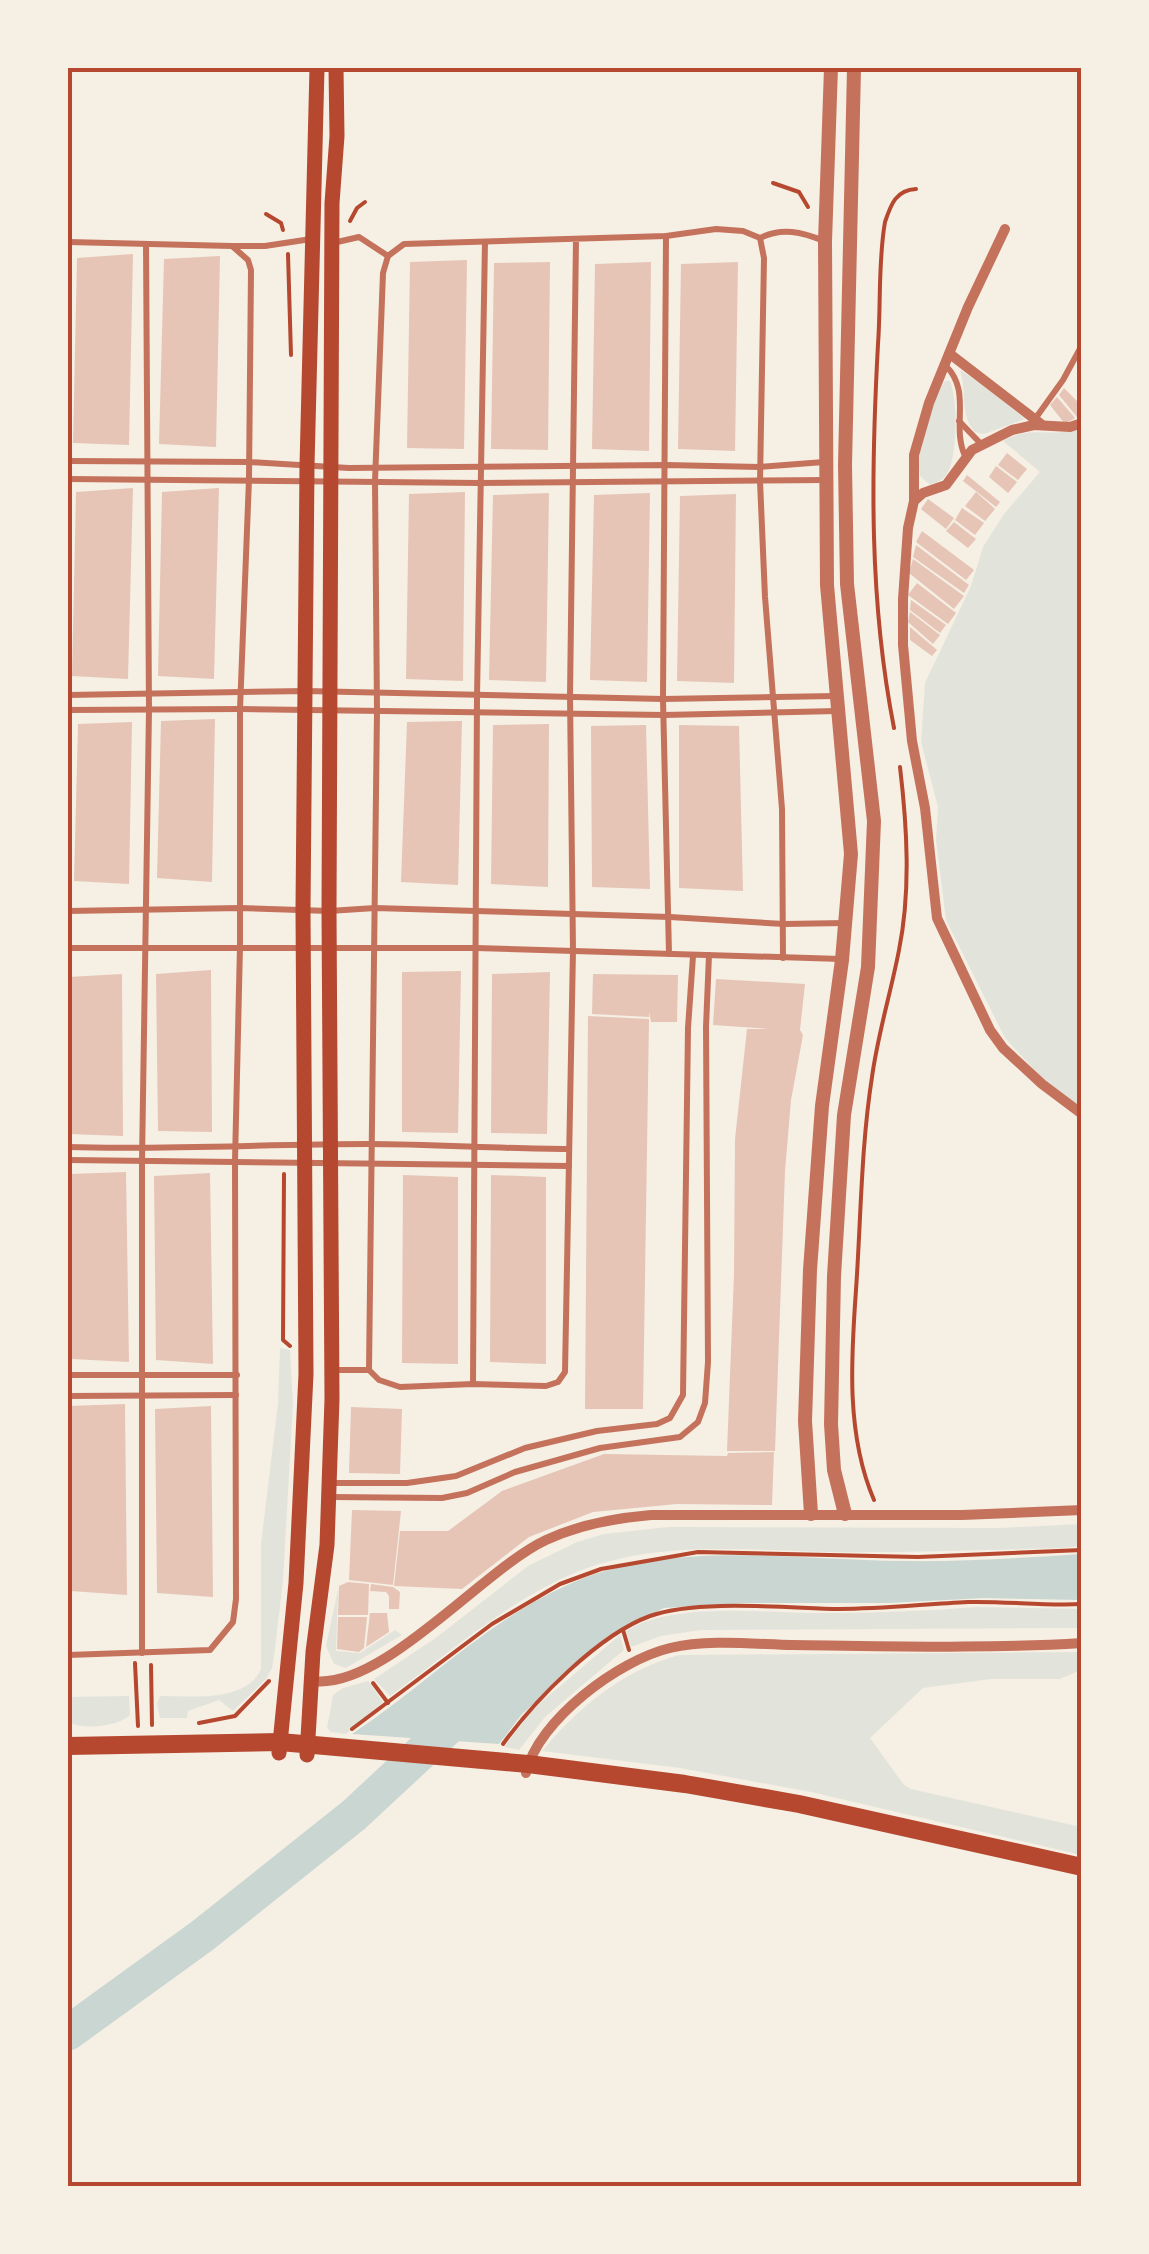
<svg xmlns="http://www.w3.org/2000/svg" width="1149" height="2254" font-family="'Exo 2',sans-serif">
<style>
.green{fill:#e2e4dc}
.water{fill:#c9d6d2}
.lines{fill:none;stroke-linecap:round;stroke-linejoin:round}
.river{stroke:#c9d6d2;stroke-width:35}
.building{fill:#e6c5b7}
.path{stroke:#b5482f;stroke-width:4}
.service{stroke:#c5725c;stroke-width:6}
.minor{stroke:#c5725c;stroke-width:10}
.tertiary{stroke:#c5725c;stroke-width:14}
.secondary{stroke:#b5482f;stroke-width:15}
.primary{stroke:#b5482f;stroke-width:18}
.neatline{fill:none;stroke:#b5482f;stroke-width:4}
</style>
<rect width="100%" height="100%" fill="#f6efe4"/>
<g class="green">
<path d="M960,370l29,19 36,30 -41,15 -9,-2c-16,-18 -8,-41 -15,-62z"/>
<path d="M945,381h5c8,19 7,70 -1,89 -4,9 -11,12 -19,15l-10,-9c-5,-31 9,-68 25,-95z"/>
<path d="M1081,428l1,667 -6,9 -34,-26 -37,-40 -59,-118 -10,-80 2,-33 -17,-65 4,-59 46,-97 12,-39 21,-33 36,-42 -37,-31c30,-17 49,-2 78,-13z"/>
<path d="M280,1348l10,2 3,54 -10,176 -8,69 -3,19 -6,11 -33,32 -14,-11 -31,11 -1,7h-27l-3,-14 3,-8c30,0 86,7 101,-27v-125l17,-141z"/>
<path d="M1081,1524v22l-19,2c-79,2 -157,5 -235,4 -84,-2 -175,-12 -255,22 -67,29 -124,80 -182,122l-16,-17 63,-42 91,-71 49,-24 27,-8 64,-7 332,1z"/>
<polygon points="338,1589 336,1651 360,1653 395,1630 402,1635 346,1668 334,1664 326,1646"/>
<path d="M977,1607l105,2 -1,19 -380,2 -40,6 -30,11 -5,-16c46,-30 142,-18 197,-18 52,0 102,-2 154,-6z"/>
<polygon points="620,1635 624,1650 545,1717 519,1750 504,1747 533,1709"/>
<path d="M1081,1652v18l-21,9h-69l-68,9 -53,50 34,47 7,4 170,38v28l-270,-63 -131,-24 -138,-17c38,-45 80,-80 137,-96z"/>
<polygon points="368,1681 383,1702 346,1734 331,1732 327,1728 333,1695 343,1688"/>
<path d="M129,1696l1,19c-13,12 -47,15 -62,7l1,-25z"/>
</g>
<path class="water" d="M1081,1554v46l-97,-2 -95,5h-142l-83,5 -56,29 -86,77 -23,30 -147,-10c72,-48 132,-110 211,-147 103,-49 227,-27 337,-26 60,1 121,-3 181,-7z"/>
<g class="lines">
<polyline class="river" points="68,2033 202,1936 354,1815 470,1707"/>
</g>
<g class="building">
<polygon points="133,254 129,445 73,443 77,258"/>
<polygon points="220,256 216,447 159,444 164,259"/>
<polygon points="467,260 464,449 407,448 410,262"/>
<polygon points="550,262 548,450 491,449 494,263"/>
<polygon points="651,262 649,451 592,449 595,264"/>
<polygon points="738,262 735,451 678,449 681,264"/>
<polygon points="1064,388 1082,406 1082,414 1077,417 1059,395"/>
<polygon points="1057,397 1075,418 1065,424 1050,405"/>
<polygon points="1007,453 1027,469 1018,480 998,465"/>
<polygon points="996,466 1017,482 1008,493 989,477"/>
<polygon points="967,475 1000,502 996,507 963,481"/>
<polygon points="133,488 128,679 72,676 76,492"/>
<polygon points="219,488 214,679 158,676 162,492"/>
<polygon points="465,492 463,681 406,679 409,494"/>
<polygon points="976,492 995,509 985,521 965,506"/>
<polygon points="549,493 546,682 489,680 493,495"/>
<polygon points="650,493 647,682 590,680 594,495"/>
<polygon points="736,494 734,683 677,681 680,496"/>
<polygon points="928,499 954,518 946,529 921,509"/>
<polygon points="962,508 984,523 975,535 955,520"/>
<polygon points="954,522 976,539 968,548 946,531"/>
<polygon points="922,531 974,570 966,580 916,542"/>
<polygon points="916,545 969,585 964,593 913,557"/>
<polygon points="913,559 964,596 954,609 909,573"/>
<polygon points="917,583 956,613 948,624 908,595"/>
<polygon points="911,600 946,625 940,633 910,610"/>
<polygon points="910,612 940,635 933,644 908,622"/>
<polygon points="910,627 937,650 932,656 910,640"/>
<polygon points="215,719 212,882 157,878 161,721"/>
<polygon points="462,721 458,885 401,882 407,722"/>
<polygon points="132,722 129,884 74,881 78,724"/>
<polygon points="549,724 548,887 491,884 493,725"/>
<polygon points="646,725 650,889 592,887 591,726"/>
<polygon points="679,725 739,726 743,891 679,888"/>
<polygon points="211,970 212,1132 158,1131 156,974"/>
<polygon points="461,971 458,1133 402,1132 402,972"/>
<polygon points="550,972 547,1134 491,1133 492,974"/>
<polygon points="122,974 123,1136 69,1134 68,977"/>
<polygon points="593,974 678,975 677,1022 651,1022 649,1012 649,1017 592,1014"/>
<polygon points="716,979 805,984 800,1030 803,1035 791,1100 785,1171 775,1451 727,1451 734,1274 735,1139 747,1029 770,1029 713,1025"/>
<polygon points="588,1016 649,1019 643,1409 585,1409"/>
<polygon points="126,1172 129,1362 72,1359 70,1174"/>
<polygon points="210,1173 213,1364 156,1360 154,1176"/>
<polygon points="403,1175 458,1177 458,1364 402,1363"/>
<polygon points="491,1175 546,1177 546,1364 490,1362"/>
<polygon points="125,1404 127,1595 71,1591 68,1406"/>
<polygon points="211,1406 213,1597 157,1593 155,1409"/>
<polygon points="351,1407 402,1409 400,1474 349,1473"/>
<polygon points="774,1452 772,1505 677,1504 593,1512 529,1537 462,1589 394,1586 400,1531 448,1531 502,1491 604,1454 727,1456 728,1453"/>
<polygon points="352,1510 401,1511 393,1585 349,1580"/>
<polygon points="348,1582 369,1584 368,1615 338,1615 339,1586"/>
<polygon points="371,1584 393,1587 400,1592 399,1609 389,1609 389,1596 386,1592 370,1591"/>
<polygon points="370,1613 387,1613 389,1632 366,1647"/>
<polygon points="338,1617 367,1617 364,1648 359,1652 337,1649"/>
</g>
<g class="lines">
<g class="path">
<polyline points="773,183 799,192 808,207"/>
<polyline points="266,214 281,223 283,230"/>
<polyline points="350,221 357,208 365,202"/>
<polyline points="288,254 291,355"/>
<path d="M894,728c-25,-127 -23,-255 -16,-384 3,-40 0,-83 7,-122 6,-18 11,-32 31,-33"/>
<polyline points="284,1174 283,1340 290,1346"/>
<path d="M874,1500c-28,-65 -23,-141 -18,-210 5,-72 5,-143 16,-213 6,-44 19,-85 27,-127 12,-59 8,-124 1,-183"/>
<polyline points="623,1630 629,1650"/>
<polyline points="135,1663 138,1726"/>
<polyline points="151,1665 152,1725"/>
<polyline points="373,1683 388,1703"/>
<polyline points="199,1723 235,1716 269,1681"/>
<polyline points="352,1729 492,1624 560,1584 601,1569 698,1552 918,1557 1082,1550"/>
<path d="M503,1744c32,-44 95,-109 147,-128 47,-17 137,-8 189,-7 43,0 86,-5 129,-7 38,-1 76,4 114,2"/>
</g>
<g class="service">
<polyline points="666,236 663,699 669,954"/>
<path d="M760,238c22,-11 42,-6 64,3"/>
<polyline points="576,239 570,696 573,950 565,1372 558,1382 546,1386 473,1384 400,1387 379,1380 369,1370 377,711 375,481 383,273 388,256 404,244 666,236 716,229 743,231 760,238 764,258 760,481 765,597 782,809 783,958"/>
<polyline points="68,242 232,246 248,260 251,270 249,479 240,709 240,946 235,1161 236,1599 233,1622 210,1650 68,1655"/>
<polyline points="333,243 359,237 388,256"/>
<polyline points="234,246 265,246 311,239"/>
<path d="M946,366c26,26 5,60 19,90"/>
<polyline points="1035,419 1063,380 1082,345"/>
<polyline points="959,421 982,445"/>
<polyline points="68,461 249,462 349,468 666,465 760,467 824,462"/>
<polyline points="68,479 479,483 825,480"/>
<polyline points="68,695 306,691 663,699 835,696"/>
<polyline points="68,710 240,709 664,715 836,711"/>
<polyline points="68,911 240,908 329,911 375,908 670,917 784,924 845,923"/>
<polyline points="68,948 476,948 841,959"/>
<path d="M68,1147c100,3 200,-3 300,-3 67,0 134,5 201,5"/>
<polyline points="68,1160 569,1166"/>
<polyline points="335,1370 369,1370"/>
<polyline points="68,1375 237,1375"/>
<polyline points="473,1384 477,697 485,242"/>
<polyline points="68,1396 236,1395"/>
<polyline points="333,1483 407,1483 456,1476 525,1448 597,1431 657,1424 670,1418 683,1395 688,1028 693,956"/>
<polyline points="330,1497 442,1498 467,1493 515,1472 600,1448 680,1437 698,1422 705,1403 708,1362 706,1027 709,955"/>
<polyline points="142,1653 142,1162 149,709 146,244"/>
</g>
<g class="minor">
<polyline points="950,354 1041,424"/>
<polyline points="1082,423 1070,427 1034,425 1012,430 972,450 946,485 923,493 914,501 908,528 903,599 903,645 912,741 925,808 937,918 990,1030 1003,1048 1042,1084 1082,1114"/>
<polyline points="914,501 914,455 929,403 968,307 1005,229"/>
<path d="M312,1681c70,10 170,-111 234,-141 32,-15 70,-22 105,-25h311l120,-5"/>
<path d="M526,1773c12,-53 93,-113 144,-125 38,-9 83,-4 122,-3 96,1 193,4 290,-2"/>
</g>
<g class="tertiary">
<polyline points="811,1514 805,1421 810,1270 822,1106 842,960 851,854 827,585 825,241 831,68"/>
<polyline points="845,1514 834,1470 831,1424 834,1276 844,1115 868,967 874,821 847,584 845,465 854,68"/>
</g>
<g class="secondary">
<polyline points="279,1753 296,1583 306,1374 303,910 307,466 317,68"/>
<polyline points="307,1755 313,1652 327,1545 332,1399 329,911 332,203 337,136 336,68"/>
</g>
<polyline class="primary" points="68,1746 280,1742 528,1764 685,1784 799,1804 1082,1867"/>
</g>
<rect width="1149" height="2254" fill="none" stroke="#f6efe4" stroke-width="140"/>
<rect x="70" y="70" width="1009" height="2114" class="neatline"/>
</svg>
